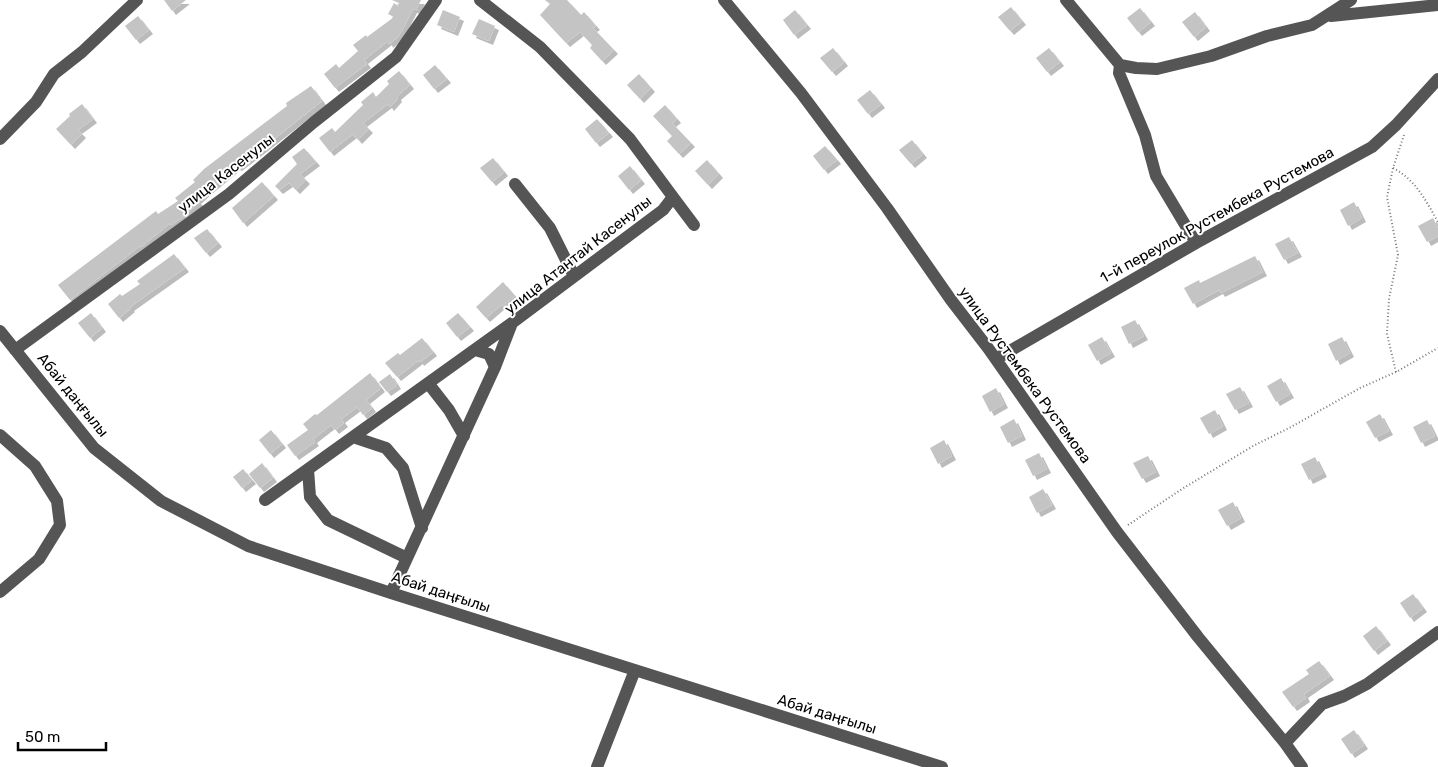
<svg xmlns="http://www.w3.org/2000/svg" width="1438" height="767" viewBox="0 0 1438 767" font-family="Rubik,sans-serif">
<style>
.building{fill:#c4c4c4;filter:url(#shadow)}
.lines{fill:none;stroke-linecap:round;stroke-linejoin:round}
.path{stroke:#777;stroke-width:2;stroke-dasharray:1 2.5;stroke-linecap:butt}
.minor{stroke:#555;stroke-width:12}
.labels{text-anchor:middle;stroke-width:4;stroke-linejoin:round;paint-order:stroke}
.street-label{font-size:15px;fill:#000;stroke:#fff}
</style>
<defs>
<filter id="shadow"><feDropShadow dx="4" dy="4" stdDeviation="0" flood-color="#0004"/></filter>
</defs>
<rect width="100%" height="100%" fill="#fff"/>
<!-- building -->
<path class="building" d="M164 0H186L172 11Z
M392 0H421L416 10 413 9 399 36 389 44 388 41 364 60 367 64 335 88 324 74 336 64 339 68 358 51 353 45 366 35 367 37 394 17 388 14 394 3 398 6 399 3Z
M545 0H567L581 15 584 12 596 26 593 28 614 50 602 61 590 48 592 45 580 32 566 43 540 15 550 4Z
M1011 7 1022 21 1010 31 998 17Z
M1140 8 1151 22 1138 32 1127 18Z
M443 10 460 17 454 32 437 25Z
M795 10 807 25 794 35 783 20Z
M1195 12 1206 27 1194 37 1182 22Z
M138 16 149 30 136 40 125 26Z
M479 19 495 26 489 41 472 34Z
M833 48 844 62 832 72 820 58Z
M1049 48 1060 62 1047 72 1036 58Z
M435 65 447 79 434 89 423 75Z
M399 71 410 85 397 96 398 98 390 107 388 104 363 123 369 129 358 140 353 134 330 152 319 138 332 128 335 132 363 105 361 102 373 92 376 97 389 84 387 81Z
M639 74 651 88 640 99 627 85Z
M311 86 322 101 259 151 238 167 237 166 208 190 197 200 199 202 183 217 171 225 170 223 141 247 140 246 70 300 58 285 156 211 158 214 178 201 175 198 195 182 193 180 204 169 287 106 286 103Z
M870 90 881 104 868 114 857 100Z
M82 104 93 119 78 130 82 134 71 145 56 129 70 116 69 114Z
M665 105 677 119 672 123 691 143 679 154 667 141 672 136 653 116Z
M597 119 609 133 596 143 585 129Z
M912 140 923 154 911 164 899 150Z
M825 146 837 160 824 170 813 156Z
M304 148 316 162 300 174 306 180 296 190 289 183 279 190 275 186 297 164 292 157Z
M493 158 504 172 492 182 480 168Z
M707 160 719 174 708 185 695 171Z
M630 166 641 180 629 190 618 176Z
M262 182 274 196 243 223 232 208Z
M1354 202 1362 218 1348 226 1340 210Z
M1433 218 1438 228V236L1427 242 1418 226Z
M207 229 218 243 206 253 194 238Z
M1289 237 1298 253 1284 260 1275 244Z
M174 254 185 268 130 307 131 308 119 318 108 304 120 294 122 296 140 284 137 281Z
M1255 256 1263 272 1221 293 1219 290 1193 304 1184 288 1199 280 1200 283Z
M503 282 515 296 502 306 501 305 486 318 476 307Z
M91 313 102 328 90 338 78 323Z
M458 313 470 327 457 337 446 323Z
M1135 320 1144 336 1129 344 1121 327Z
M1102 337 1111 353 1097 361 1088 345Z
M1342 337 1350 353 1336 361 1328 344Z
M422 338 433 352 420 362 419 360 397 377 385 363 398 353 400 355Z
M370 373 381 388 366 400 372 408 363 415 357 407 341 419 344 423 335 430 331 425 313 439 315 442 295 456 287 445 308 430 303 424 315 414 317 415Z
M390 374 397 385 387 392 379 382Z
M1281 378 1290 394 1276 402 1267 386Z
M1240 387 1249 403 1235 410 1226 394Z
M996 388 1004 404 990 412 982 396Z
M1215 410 1223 426 1209 434 1200 418Z
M1380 414 1389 431 1375 438 1366 422Z
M1014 419 1022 436 1008 443 1000 427Z
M1427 420 1435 436 1421 443 1413 427Z
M271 430 282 444 270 454 259 440Z
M944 440 952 456 938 464 930 448Z
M1039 453 1047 469 1033 476 1025 460Z
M1148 456 1156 472 1142 479 1133 463Z
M1315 457 1323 473 1309 480 1301 464Z
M262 463 273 478 260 488 249 474Z
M243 469 252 480 242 488 233 477Z
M1043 489 1052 505 1037 513 1029 497Z
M1233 502 1241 518 1227 526 1218 510Z
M1413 594 1423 608 1410 618 1400 603Z
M1376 626 1387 641 1374 651 1363 636Z
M1319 661 1330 676 1304 694 1306 698 1293 707 1282 692 1309 674 1306 670Z
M1354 730 1364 745 1351 754 1341 739Z"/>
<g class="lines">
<!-- path -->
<path class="path" d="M1393 168C1416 180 1426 201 1438 222
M1396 372 1387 334 1389 299 1398 255 1387 197 1393 168 1404 135
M1128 525 1182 489 1253 446 1291 427 1360 388 1396 372 1438 348"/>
<!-- minor -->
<path class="minor" d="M724 0 801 93 887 208 951 300 988 348 1117 532 1198 637 1285 743 1302 767
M1066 0 1120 65
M1331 16 1438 5
M0 139 36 102 54 74 82 52 137 0
M515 184 550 228 574 276
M673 197 694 225
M1196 243 1156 176 1145 135 1119 73 1120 65 1136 68 1157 69 1211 56 1267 36 1312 25 1351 0
M0 331 94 448 161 501 248 546 391 593 942 767
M15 350 229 194 314 122 396 57 436 0
M475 350 489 354 495 367
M996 359 1196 243 1372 147 1396 125 1438 79
M428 383 449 410 464 436
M0 435 35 466 57 501 60 525 39 559 0 592
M353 437 386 448 403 468 422 528
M308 469 310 497 328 520 407 558
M265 500 512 323
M391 593 495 367 512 323 663 210 673 197 630 139 540 47 480 0
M1285 743 1322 704 1344 696 1367 684 1438 632
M597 767 635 670"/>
</g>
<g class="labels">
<!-- street labels -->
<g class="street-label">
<text transform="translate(226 173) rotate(-38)" y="5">улица Касенулы</text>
<text transform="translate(1217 215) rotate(-29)" y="5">1-й переулок Рустембека Рустемова</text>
<text transform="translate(578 255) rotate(-38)" y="5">улица Атантай Касенулы</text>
<text transform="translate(1025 375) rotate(54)" y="5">улица Рустембека Рустемова</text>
<text transform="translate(73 395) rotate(51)" y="5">Абай даңғылы</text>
<text transform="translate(441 592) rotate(18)" y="5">Абай даңғылы</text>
<text transform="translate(827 714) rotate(17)" y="5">Абай даңғылы</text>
</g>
</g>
<!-- scale -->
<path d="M18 742v8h88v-8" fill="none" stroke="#000000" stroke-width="2.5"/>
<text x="25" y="742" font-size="15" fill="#000000" stroke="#ffffff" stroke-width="4" paint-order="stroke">50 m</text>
</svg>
